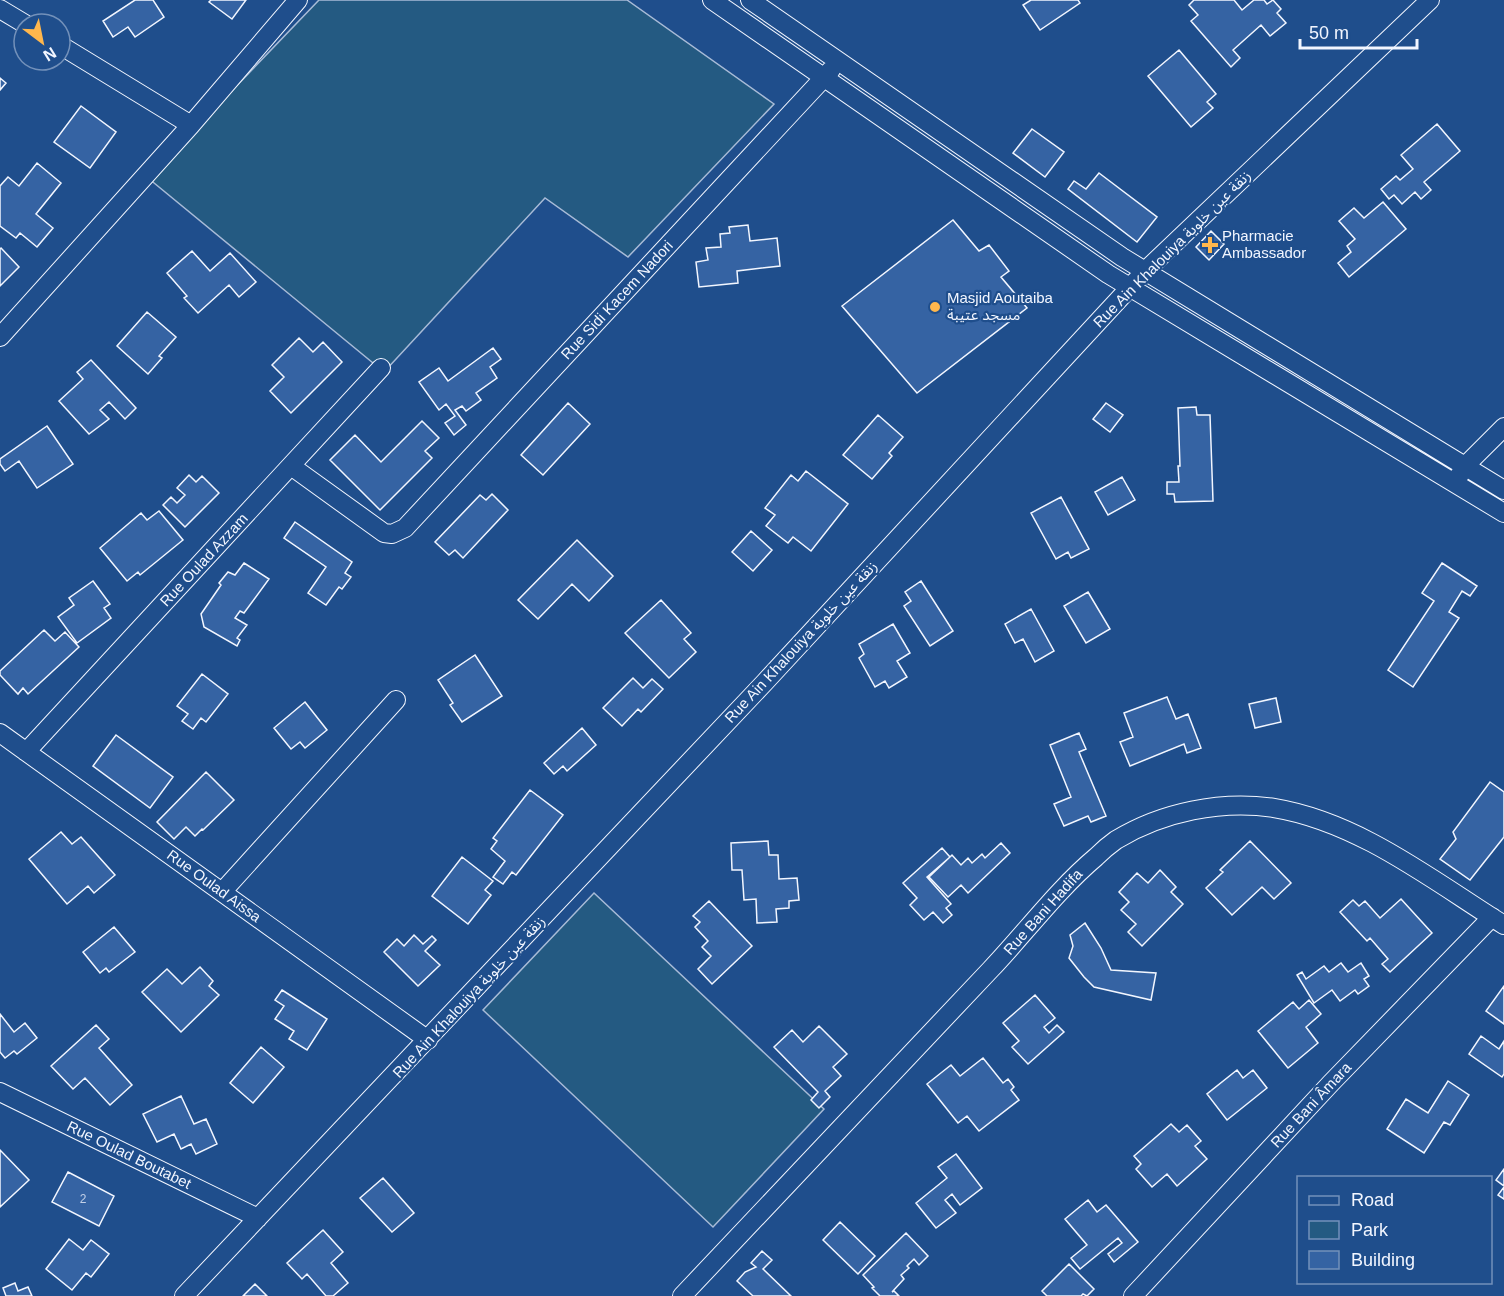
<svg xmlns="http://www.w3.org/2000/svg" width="1504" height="1296" viewBox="0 0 1504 1296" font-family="Arial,'Noto Sans Arabic',sans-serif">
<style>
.green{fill:#245a82;stroke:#a8bbd7;stroke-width:1.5}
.building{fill:#3563a3;stroke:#f2f6ff;stroke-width:1.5}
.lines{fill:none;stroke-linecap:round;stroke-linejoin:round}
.minor-casing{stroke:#f2f6ff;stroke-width:20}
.minor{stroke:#1f4e8c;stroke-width:18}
.poi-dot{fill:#ffb74d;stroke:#1f4e8c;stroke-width:2}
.labels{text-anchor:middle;stroke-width:4.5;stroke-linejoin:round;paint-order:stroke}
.number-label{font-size:12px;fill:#c3d1e8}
.poi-label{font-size:15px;fill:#f2f6ff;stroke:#1f4e8c;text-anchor:start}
.street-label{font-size:15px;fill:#f2f6ff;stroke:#1f4e8c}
</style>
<rect width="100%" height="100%" fill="#1f4e8c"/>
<!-- green -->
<path class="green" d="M319 0H627L774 104 628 257 545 198 384 372 148 178Z
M594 893 824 1109 713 1227 483 1010Z"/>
<!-- building -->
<path class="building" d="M135 0H153L164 17 135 37 128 27 113 37 103 21Z
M211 0H246L232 19 209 2Z
M1031 0H1078L1080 3 1040 30 1023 5Z
M1194 0H1234L1242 10 1254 0H1264L1267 4 1273 0 1281 9 1277 13 1286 23 1270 36 1261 25 1233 50 1240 58 1231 67 1191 21 1198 15 1189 5Z
M1179 50 1216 94 1207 102 1213 108 1191 127 1148 76Z
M0 78 6 83 0 90Z
M81 106 116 132 90 168 54 142Z
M1437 124 1460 151 1424 182 1431 190 1421 199 1415 192 1402 204 1394 195 1389 199 1381 189 1396 176 1400 180 1413 169 1401 155Z
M1032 129 1064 152 1045 177 1013 153Z
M37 163 61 183 36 214 53 228 37 247 20 233 16 238 0 226V186L8 177 19 186Z
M1099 173 1157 217 1137 242 1068 189 1074 181 1086 189Z
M1383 202 1406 229 1349 277 1338 263 1351 252 1347 246 1355 239 1339 221 1354 208 1364 218Z
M953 220 979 251 989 245 1009 271 1001 277 1027 308 917 393 842 306Z
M748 225 750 241 777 238 780 266 737 271 738 283 699 287 696 262 708 260 706 248 721 247 720 234 730 233 729 227Z
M1211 231 1224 244 1209 260 1196 247Z
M1 248 19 267 0 286V249Z
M192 251 210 271 230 253 256 282 239 297 229 285 198 313 184 298 187 296 167 273Z
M147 312 176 337 159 356 162 358 148 374 117 346Z
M299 338 313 352 323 342 342 362 291 413 270 391 284 377 272 365Z
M493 348 501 359 490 367 497 378 476 393 481 400 466 411 462 406 455 410 466 425 454 435 445 423 455 416 446 404 439 410 419 382 439 368 448 381Z
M91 360 136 408 125 419 109 402 100 410 109 419 89 434 59 401 83 379 77 372Z
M568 403 590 424 543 475 521 455Z
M1106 403 1123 415 1110 432 1093 419Z
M1196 407 1197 415H1210L1213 501 1175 502 1174 494H1167V482H1179L1178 466H1180L1178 408Z
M878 415 903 437 889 453 892 456 872 479 843 455Z
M422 421 439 438 425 451 432 458 380 510 330 460 355 435 381 462Z
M47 426 73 464 37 488 19 461 5 471 0 464V459Z
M806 471 848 504 811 551 793 537 788 543 766 526 775 515 765 508 791 475 798 481Z
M189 475 196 482 202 476 219 493 185 527 163 505 171 497 177 503 185 495 177 488Z
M1122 477 1135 500 1108 515 1095 492Z
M492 494 508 510 463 558 455 550 449 555 435 542 480 495 486 500Z
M1061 497 1089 549 1071 558 1068 552 1056 559 1031 513Z
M159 511 183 540 140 575 138 572 127 581 100 548 141 513 147 520Z
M295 522 352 562 345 573 351 577 342 589 339 587 326 605 308 593 326 567 284 538Z
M751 531 772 550 753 571 732 552Z
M577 540 613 576 589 601 572 584 538 619 518 600Z
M244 563 269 579 244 613 240 611 235 618 247 625 237 638 240 640 237 646 204 627 201 614 221 585 219 583 228 572 235 575Z
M1442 563 1477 586 1470 596 1462 591 1449 612 1459 618 1413 687 1388 670 1434 601 1422 593Z
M93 581 110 604 104 608 111 618 77 643 58 617 74 605 69 598Z
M921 581 953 631 930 646 904 606 911 601 905 592Z
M1088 592 1110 629 1086 643 1064 606Z
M661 600 691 633 684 639 696 652 669 678 625 633Z
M1031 609 1054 651 1035 662 1023 639 1015 643 1005 624Z
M893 624 910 653 897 661 907 677 889 688 885 681 875 687 859 658 864 654 859 644Z
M44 630 55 641 65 632 79 647 28 694 23 688 18 694 0 675V671Z
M475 655 502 696 462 722 450 705 453 703 438 680Z
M202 674 228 694 206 722 201 718 193 729 182 721 188 714 177 706Z
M633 678 643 688 652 679 663 689 641 712 638 709 622 726 603 708Z
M1167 697 1176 719 1188 714 1201 748 1187 753 1184 744 1130 766 1120 742 1133 737 1124 713Z
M1276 698 1281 722 1255 728 1249 704Z
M305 702 327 730 305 748 300 742 291 749 274 728Z
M582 728 596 745 567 771 563 766 554 774 544 763Z
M1079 733 1086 749 1079 752 1106 816 1091 822 1088 816 1064 826 1054 804 1071 797 1050 745Z
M116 735 173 777 150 808 93 766Z
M206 772 234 800 203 830 202 829 195 836 186 827 174 839 157 822Z
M1490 782 1504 792V837L1470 880 1440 859 1456 839 1453 832Z
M530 790 563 815 516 875 512 872 503 884 493 877 505 861 491 849 497 841 493 838Z
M61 832 72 844 81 837 115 875 94 893 88 886 67 904 29 859Z
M768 841 769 855H778L779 879 797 878 799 900 789 901V908L776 909 777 922 757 923 756 899 744 900 742 870H732L731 843Z
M1250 841 1291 883 1274 899 1262 887 1232 915 1206 888 1223 872 1220 870Z
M1001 843 1010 853 968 893 961 885 948 897 929 877 952 855 961 865 968 858 972 863 982 854 985 858Z
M942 848 950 857 927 877 951 904 946 908 952 915 943 923 933 912 924 920 910 905 917 898 903 883Z
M462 857 493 881 485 890 491 895 468 924 432 896Z
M1160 870 1176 887 1171 892 1183 904 1142 946 1128 932 1136 924 1121 910 1129 902 1119 892 1137 873 1148 883Z
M1401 899 1432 933 1390 972 1382 964 1388 959 1370 938 1367 941 1340 912 1353 900 1359 906 1365 901 1380 918Z
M709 901 752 946 712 984 698 969 711 956 702 947 708 941 695 927 700 922 693 916Z
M1085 923 1101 948 1111 970 1156 973 1151 1000 1094 987 1084 977 1069 958 1073 946 1070 935Z
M114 927 135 952 109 972 106 968 100 973 83 952Z
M414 935 423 944 432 936 436 940 425 951 440 965 418 986 384 952 397 939 404 946Z
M1341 963 1348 972 1361 963 1369 976 1364 979 1369 986 1358 994 1355 990 1340 1001 1332 990 1314 1003 1297 975 1302 972 1306 979 1324 966 1329 972Z
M200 967 213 981 209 986 219 995 181 1032 142 992 167 969 182 984Z
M1504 986V1024L1486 1011Z
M282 990 327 1019 307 1050 289 1039 294 1031 275 1019 284 1006 275 1000Z
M1035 995 1055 1018 1044 1027 1049 1033 1057 1025 1064 1032 1028 1064 1012 1047 1019 1041 1003 1023Z
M1309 1000 1321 1014 1306 1027 1318 1043 1288 1068 1258 1031 1293 1002 1299 1009Z
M0 1014 14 1032 25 1023 37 1038 17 1054 14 1051 5 1058 0 1052Z
M96 1025 109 1039 99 1048 132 1085 110 1105 85 1078 73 1089 51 1066Z
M819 1026 847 1054 833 1067 841 1076 825 1091 830 1097 819 1108 811 1100 818 1092 774 1047 792 1030 803 1042Z
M1481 1036 1499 1049 1504 1041V1074L1502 1077 1469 1054Z
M261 1047 284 1067 253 1103 230 1083Z
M983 1058 1003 1083 1008 1079 1014 1087 1011 1090 1019 1100 979 1131 967 1116 958 1123 927 1084 951 1065 960 1076Z
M1237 1070 1243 1078 1253 1070 1267 1088 1227 1120 1207 1094Z
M1448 1081 1469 1095 1450 1125 1444 1122 1424 1153 1387 1129 1406 1099 1428 1113Z
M181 1096 194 1124 206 1119 217 1144 196 1154 191 1144 181 1149 174 1134 157 1142 143 1114Z
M1171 1124 1179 1132 1187 1125 1201 1141 1195 1146 1207 1159 1177 1186 1167 1174 1152 1187 1136 1169 1141 1164 1134 1156Z
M0 1150 29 1180 0 1207Z
M956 1154 982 1188 960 1205 952 1194 945 1200 956 1213 936 1228 916 1203 947 1178 938 1167Z
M1504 1169V1186L1496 1180Z
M68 1172 114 1196 99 1226 52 1202Z
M383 1178 414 1213 392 1232 360 1198Z
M1504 1187V1199L1498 1195Z
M1088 1200 1097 1212 1106 1205 1138 1242 1114 1262 1108 1254 1122 1243 1118 1238 1080 1269 1071 1258 1087 1245 1065 1219Z
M840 1222 875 1256 858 1274 823 1240Z
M323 1230 343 1252 331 1263 348 1283 333 1296H326L307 1274 302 1279 287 1263Z
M906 1233 928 1256 919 1265 914 1259 907 1266 909 1268 901 1275 904 1279 892 1292 894 1291 899 1296H880L872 1288 874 1287 863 1275Z
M69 1239 83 1250 91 1240 109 1254 91 1277 86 1273 72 1290 46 1269Z
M762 1251 772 1260 763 1269 791 1296H753L737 1281 745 1272 756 1267 751 1263Z
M1069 1264 1094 1289 1087 1296 1083 1294 1081 1296H1047L1042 1291Z
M15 1283 18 1291 28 1287 32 1296H6L3 1288Z
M255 1284 267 1296H243Z"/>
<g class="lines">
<defs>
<path id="minor" d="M712 0 1108 274 1504 513
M750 0 1122 257 1504 490
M0 9 25 24
M60 45 191 125
M0 337 191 125 298 0
M291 466 384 533 392 534 405 528 831 70
M1459 476 1465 466 1504 427
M0 733 428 1040
M26 752 381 368
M222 892 396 700
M0 1092 258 1218
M184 1296 765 682 1145 271 1430 0
M682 1296C785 1187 888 1078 991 969 1026 932 1057 890 1096 857 1102 851 1109 845 1116 840 1162 812 1221 800 1274 808 1359 822 1432 880 1504 925
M1133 1296 1331 1083 1492 917"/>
</defs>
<!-- minor casing -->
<use href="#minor" class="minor-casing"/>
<!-- minor -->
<use href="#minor" class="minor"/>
</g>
<!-- markers -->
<g class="poi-dot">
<path d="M1207 236h6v6h6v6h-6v6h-6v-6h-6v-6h6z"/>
<circle cx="935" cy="307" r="6"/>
</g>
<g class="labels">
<!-- number labels -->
<g class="number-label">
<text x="83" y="1203">2</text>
</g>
<!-- poi labels -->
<g class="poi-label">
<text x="1222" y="241">Pharmacie<tspan x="1222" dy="17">Ambassador</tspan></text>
<text x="947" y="303">Masjid Aoutaiba<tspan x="947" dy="17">مسجد عتيبة</tspan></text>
</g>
<!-- street labels -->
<g class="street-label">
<text transform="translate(1172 249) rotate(-45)" y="5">Rue Ain Khalouiya زنقة عين خلوية</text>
<text transform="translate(617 300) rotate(-47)" y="5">Rue Sidi Kacem Nadori</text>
<text transform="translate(204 560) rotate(-47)" y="5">Rue Oulad Azzam</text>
<text transform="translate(801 642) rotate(-47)" y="5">Rue Ain Khalouiya زنقة عين خلوية</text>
<text transform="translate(214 886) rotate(36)" y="5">Rue Oulad Aissa</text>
<text transform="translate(1043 912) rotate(-48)" y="5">Rue Bani Hadifa</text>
<text transform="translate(469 997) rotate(-47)" y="5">Rue Ain Khalouiya زنقة عين خلوية</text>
<text transform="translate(1311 1105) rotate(-47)" y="5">Rue Bani Âmara</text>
<text transform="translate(129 1155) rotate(26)" y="5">Rue Oulad Boutabet</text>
</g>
</g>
<!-- legend -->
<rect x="1297" y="1176" width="195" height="108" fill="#1f4e8c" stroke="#7391ba" stroke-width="1.5"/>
<rect x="1309" y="1196" width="30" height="9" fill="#1f4e8c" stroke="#7391ba" stroke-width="1.5"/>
<text x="1351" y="1206" font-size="18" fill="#f2f6ff">Road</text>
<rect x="1309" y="1221" width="30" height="18" fill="#245a82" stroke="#7391ba" stroke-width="1.5"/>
<text x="1351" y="1236" font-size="18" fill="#f2f6ff">Park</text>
<rect x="1309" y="1251" width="30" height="18" fill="#3563a3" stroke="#7391ba" stroke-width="1.5"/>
<text x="1351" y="1266" font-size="18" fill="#f2f6ff">Building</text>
<!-- north arrow -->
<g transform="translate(42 42) rotate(148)"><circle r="28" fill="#1f4e8c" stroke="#7391ba" stroke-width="1.5"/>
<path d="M0-4.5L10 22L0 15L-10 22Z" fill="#ffb74d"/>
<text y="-9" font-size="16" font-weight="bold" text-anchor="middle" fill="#f2f6ff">N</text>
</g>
<!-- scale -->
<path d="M1300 39v9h117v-9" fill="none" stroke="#f2f6ff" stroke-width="3"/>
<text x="1309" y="39" font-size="18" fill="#f2f6ff" stroke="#1f4e8c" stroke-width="4.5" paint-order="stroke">50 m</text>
</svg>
